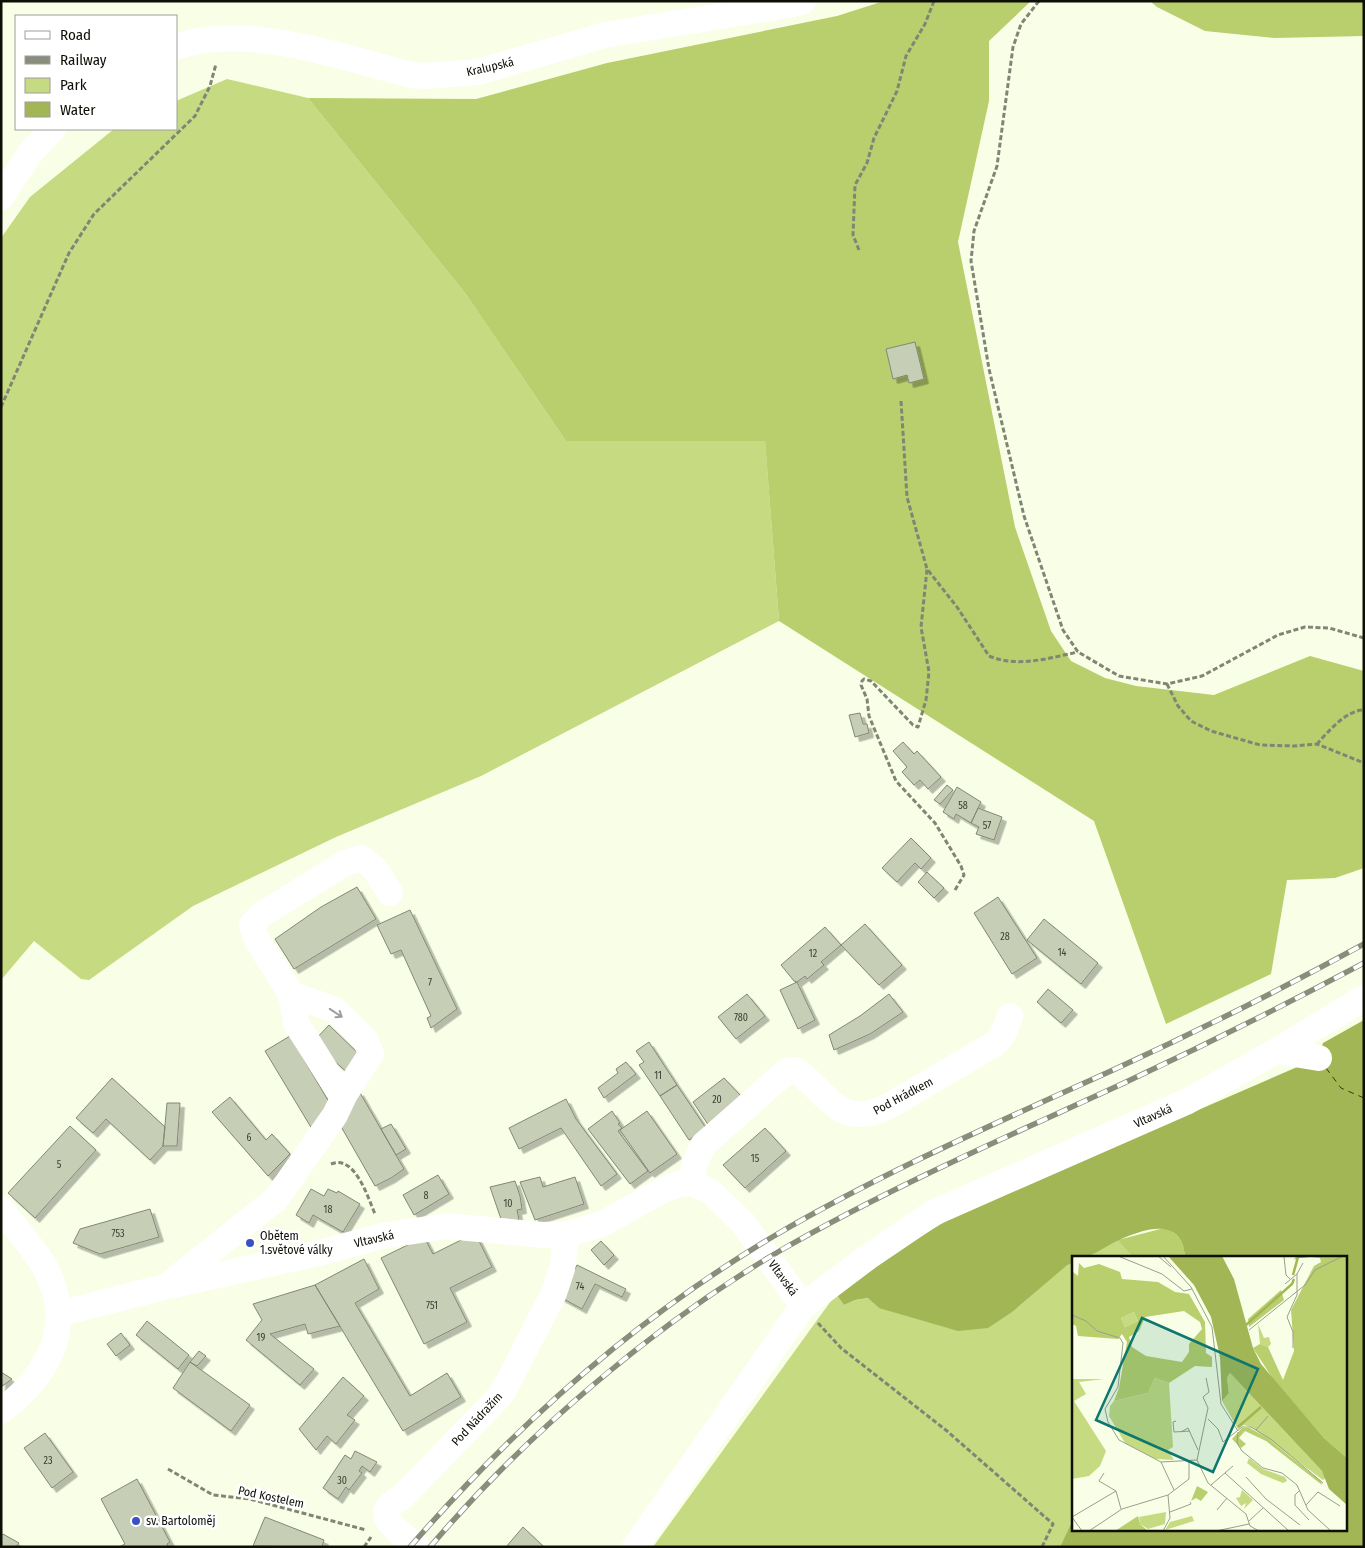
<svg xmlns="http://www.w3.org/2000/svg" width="1365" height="1548" viewBox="0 0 1365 1548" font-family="'Fira Sans Condensed',sans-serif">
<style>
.green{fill:#c5da81}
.forest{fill:#b9ce6d}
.water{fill:#a2b655}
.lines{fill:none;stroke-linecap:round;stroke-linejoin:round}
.ferry{stroke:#323a12;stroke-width:1;stroke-dasharray:6 5;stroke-linecap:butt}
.building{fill:#c7ceb6;stroke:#828872;filter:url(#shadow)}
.path{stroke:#818575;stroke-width:3;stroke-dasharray:5 2.5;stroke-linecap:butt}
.minor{stroke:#fff;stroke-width:26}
.rail-casing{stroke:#888d7c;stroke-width:5.5}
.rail{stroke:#fff;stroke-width:4;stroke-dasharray:11;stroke-linecap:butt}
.oneway{stroke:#9e9f9c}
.poi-dot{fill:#3951c3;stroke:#fff;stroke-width:2}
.labels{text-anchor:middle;stroke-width:5;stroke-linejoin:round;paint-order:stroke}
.number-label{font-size:10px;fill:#3c3f33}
.street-label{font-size:12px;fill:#0d0f07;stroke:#fff}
.poi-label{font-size:12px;fill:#0d0f07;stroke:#fff;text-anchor:start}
.inset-river{fill:none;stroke:#a2b655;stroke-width:2.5}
.inset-road{fill:none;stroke:#9a9f8d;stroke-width:1}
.view{fill:#0f766e;fill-opacity:0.15;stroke:#0f766e;stroke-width:2.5}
.inset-edge{fill:none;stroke:#0d0f07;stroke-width:2.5}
</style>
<defs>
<filter id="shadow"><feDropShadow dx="4.5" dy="4.5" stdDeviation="0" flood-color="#0004"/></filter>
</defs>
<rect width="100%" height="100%" fill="#f8ffe6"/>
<!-- green -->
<path class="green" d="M227 79 308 98 465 293 566 441 765 440 779 621 481 776 336 837 193 906 89 980 81 979 34 941 1 980V238L30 197 114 129H176V101Z
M1118 1240 1185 1257H1085Z
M1074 1262V1517L1060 1547H653L836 1294 844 1305 855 1300 869 1298 879 1308 1066 1266Z"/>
<!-- forest -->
<path class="forest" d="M884 1H1031L989 41V101L958 242 1015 527 1051 631 1071 661 1105 678 1136 686 1214 695 1310 656 1364 671V868L1335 878 1287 880 1271 974 1166 1024 1094 821 779 621 765 441H566L465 293 308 98 476 99 607 63 837 16Z
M1150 1H1364V36L1274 38 1205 31 1157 7Z
M1164 1228C1178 1232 1184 1242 1185 1257H1133L1118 1240Z"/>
<!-- water -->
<path class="water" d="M1364 1020V1547H1060L1074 1517V1529H1346V1257H1185C1182 1215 1143 1229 1117 1241 1106 1246 1096 1254 1085 1257 1082 1257 1077 1257 1074 1257V1262L1066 1266 1012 1312 988 1328 958 1331 879 1308 868 1298 855 1300 844 1305 836 1294 889 1256 954 1216 1318 1058 1323 1043Z"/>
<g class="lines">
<!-- ferry -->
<path class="ferry" d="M1326 1068 1341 1088 1364 1098"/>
</g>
<!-- building -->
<path class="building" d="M915 342 924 379 909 383 907 375 893 379 886 349Z
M860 713 863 724H867L869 733 855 737 849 715Z
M903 742 914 754 917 751 941 777 928 789 920 780 914 785 902 772 907 767 893 751Z
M947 785 953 790 940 804 934 800Z
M957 787 981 802 971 823 956 814 954 819 943 812Z
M978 808 1002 817 994 840 976 834 979 827 971 823Z
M911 838 931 858 921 869 915 863 897 882 882 868Z
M927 872 944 888 934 898 918 882Z
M357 887 376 919 294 969 275 939 321 907Z
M998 897 1037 958 1012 974 974 913Z
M410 910 457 1009 431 1028 427 1018 431 1016 401 950 391 954 377 925Z
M1044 919 1098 963 1081 984 1027 940Z
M865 924 902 965 879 985 841 945Z
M825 927 841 945 821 962 824 965 807 979 805 976 797 982 794 981 781 965Z
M797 982 815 1020 798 1029 780 990Z
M1048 989 1073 1010 1061 1023 1037 1002Z
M747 994 765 1016 736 1039 718 1017Z
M889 994 903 1012 870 1034 834 1050 829 1035 860 1016Z
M329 1025 363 1058 350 1075 313 1042Z
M290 1036 332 1107 312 1129 265 1051Z
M649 1042 677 1085 660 1096 639 1065 644 1062 636 1051Z
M626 1062 636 1074 604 1098 598 1088 618 1073 616 1069Z
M112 1078 165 1127 163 1146 150 1160 106 1119 93 1133 76 1118Z
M724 1078 741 1096 709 1126 693 1102Z
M677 1085 706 1128 689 1140 660 1096Z
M359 1091 404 1169 391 1178 375 1186 339 1123Z
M230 1097 266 1140 272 1134 290 1154 268 1176 212 1112Z
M566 1099 576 1119 617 1174 601 1186 561 1128 519 1149 509 1128Z
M167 1103H180L177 1146H163Z
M612 1111 620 1123 618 1124 622 1128 618 1131 648 1171 630 1184 588 1129Z
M647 1111 677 1154 650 1173 620 1130Z
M391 1124 406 1149 396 1155 381 1129Z
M70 1126 96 1150 35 1218 8 1193Z
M765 1128 786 1151 745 1188 723 1165Z
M438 1175 449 1194 414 1215 403 1195Z
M540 1177 543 1187 575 1177 584 1204 535 1220 520 1182Z
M515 1181 520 1196 522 1209 517 1210 519 1220 502 1222 490 1187Z
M311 1189 324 1196 328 1189 337 1193 338 1191 360 1204 343 1232 313 1215 309 1223 296 1215Z
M150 1209 159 1237 100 1254 73 1243 80 1229Z
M475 1233 492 1267 450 1288 467 1322 424 1344 381 1258 424 1237 433 1254Z
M601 1241 614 1255 604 1265 591 1250Z
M364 1259 379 1289 355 1303 410 1396 447 1373 461 1397 403 1431 315 1285Z
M577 1265 626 1289 622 1297 595 1284 582 1309 560 1297Z
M315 1285 340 1326 308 1334 305 1324 270 1334 314 1369 300 1385 246 1340 262 1320 253 1304Z
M147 1321 189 1355 178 1369 136 1335Z
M121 1333 130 1345 116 1356 107 1344Z
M199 1351 206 1356 197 1366 190 1362Z
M190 1362 250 1405 231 1431 173 1388Z
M1 1372 12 1379 1 1387Z
M343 1377 364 1396 347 1415 355 1420 336 1444 327 1436 316 1450 299 1429Z
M45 1433 73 1472 52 1488 24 1448Z
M355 1451 377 1462 370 1472 362 1466 359 1471 362 1473 349 1490 346 1487 338 1499 323 1488 345 1455 351 1459Z
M137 1479 170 1542 167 1544 168 1547H119L125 1544 101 1499Z
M265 1517 324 1540 322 1547 253 1546Z
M523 1527 543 1546 542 1547H506Z
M3 1534 19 1543 16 1547H1V1536Z"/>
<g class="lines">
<!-- path -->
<path class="path" d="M1039 1 1021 24 1013 47 997 166 974 231 971 261 989 369 1024 516 1063 630 1078 652 1119 676 1167 684 1202 676 1278 635 1305 627 1329 628 1364 638
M859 250 853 235 855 185 867 163 874 138 897 91 906 56 925 24 934 1
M901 401 907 497 927 569
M1 407 69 253 94 214 195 116 210 86 216 64
M1167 684 1178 706 1191 721 1211 731 1260 745 1294 746 1317 744 1364 763
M1317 744C1328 732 1346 710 1364 710
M955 890 964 875 961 866 935 823 896 781 869 716 867 699 861 685 862 681 864 679 871 681 913 725 918 727 926 700 929 672 921 627 927 569 957 607 989 656C1018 668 1049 658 1078 652
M331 1164C355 1154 368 1198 375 1214
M818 1323 841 1348 947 1431 1053 1524 1042 1547
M168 1469 213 1495 250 1499 366 1530
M364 1547 371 1537"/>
<!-- minor -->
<path class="minor" d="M176 47C247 22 341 57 411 75L426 76 478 72 605 35 794 4 803 1
M1 197 31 152 53 129
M1276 1051 1319 1058
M345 1094 338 1090 296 1023 291 994 257 940 252 925 261 915 345 863 361 858 375 869 390 893
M691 1183 695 1163 703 1145 787 1071 796 1070C830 1095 839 1130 889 1106L996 1043 1004 1032 1010 1016
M1 1209C15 1227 31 1245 43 1264 48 1272 51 1281 54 1289 70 1339 40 1382 1 1411
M172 1282 276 1199 335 1115 345 1094 371 1054 365 1039 335 1010 291 994
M58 1314 168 1286 323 1252 382 1236 447 1226 543 1235 567 1234 602 1224 665 1189 679 1184 691 1183 710 1191 743 1223 803 1306
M417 1547C409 1539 380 1521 387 1509 391 1503 398 1500 403 1496L498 1398 505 1388 554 1293 562 1269 567 1234
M635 1547 803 1306 868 1257 933 1213 1188 1101 1276 1051 1364 998"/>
<defs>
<path id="rail" d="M410 1547C515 1426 636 1318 774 1236 883 1172 999 1122 1113 1070 1198 1031 1282 989 1364 944
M430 1547C526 1434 655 1324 783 1249 893 1186 1009 1136 1124 1083 1205 1045 1285 1005 1364 963"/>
</defs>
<!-- rail casing -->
<use href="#rail" class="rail-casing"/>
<!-- rail -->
<use href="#rail" class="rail"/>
</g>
<!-- one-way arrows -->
<defs><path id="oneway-shaft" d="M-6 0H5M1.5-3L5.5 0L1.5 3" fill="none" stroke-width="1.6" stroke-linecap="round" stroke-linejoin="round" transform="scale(1.25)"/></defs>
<use class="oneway" href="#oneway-shaft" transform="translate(336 1013) rotate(34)"/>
<!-- markers -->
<g class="poi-dot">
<circle cx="250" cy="1243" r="5"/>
<circle cx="136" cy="1521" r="5"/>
</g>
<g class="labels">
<!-- number labels -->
<g class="number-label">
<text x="963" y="809">58</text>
<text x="987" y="829">57</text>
<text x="1005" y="940">28</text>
<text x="1062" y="956">14</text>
<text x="813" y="957">12</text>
<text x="430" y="986">7</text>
<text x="741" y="1021">780</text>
<text x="658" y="1079">11</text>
<text x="717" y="1103">20</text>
<text x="249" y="1141">6</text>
<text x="755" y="1162">15</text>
<text x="59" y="1168">5</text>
<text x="426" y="1199">8</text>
<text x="508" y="1207">10</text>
<text x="328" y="1213">18</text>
<text x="118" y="1237">753</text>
<text x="580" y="1290">74</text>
<text x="432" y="1309">751</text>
<text x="261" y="1341">19</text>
<text x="48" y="1464">23</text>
<text x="342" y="1484">30</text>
</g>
<!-- street labels -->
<g class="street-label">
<text transform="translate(490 67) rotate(-13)" y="4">Kralupská</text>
<text transform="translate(903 1096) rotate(-28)" y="4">Pod Hrádkem</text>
<text transform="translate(1153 1116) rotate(-24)" y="4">Vltavská</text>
<text transform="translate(374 1239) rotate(-13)" y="4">Vltavská</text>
<text transform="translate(783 1278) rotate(54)" y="4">Vltavská</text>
<text transform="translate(477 1419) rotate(-47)" y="4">Pod Nádražím</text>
<text transform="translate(271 1497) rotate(12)" y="4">Pod Kostelem</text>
</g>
<!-- poi labels -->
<g class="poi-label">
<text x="260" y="1240">Obětem<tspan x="260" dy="14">1.světové války</tspan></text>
<text x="146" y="1525">sv. Bartoloměj</text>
</g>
</g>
<!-- overview -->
<g transform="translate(1072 1256)">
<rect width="275" height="275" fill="#f8ffe6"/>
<path d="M62 56 66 65 53 71 49 62ZM186 68 192 82 197 81 199 88 196 91 188 88ZM158 117 250 215 254 222 251 224 179 171 172 169 166 173 150 145 157 137 155 122ZM83 122 97 127 101 191 96 194 102 204 84 203 53 187 37 160 38 150 42 145 76 137ZM0 123H32L7 126 14 138 2 145 34 195 28 210 17 220 0 223ZM177 202 191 213 213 221 215 225 211 227 189 218 175 207ZM170 234 181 244 172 253 174 247 169 250 164 242 168 241ZM94 256 93 268 76 273 68 268 67 261ZM120 260 122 265 93 274 98 266Z" fill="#c5da81"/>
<path d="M224 0H275V202L252 182 201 123 181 92 188 88 196 91 211 124 222 95 219 54 242 10 249 6 248 2 233 0 222 4ZM7 7 12 12 27 8 48 16 50 23 86 26 103 36 117 38 133 66 134 97 140 101V111L123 110 97 127 83 122 76 137 42 145 47 132 55 86 50 78 46 83 6 80 4 70 0 68V15L6 20ZM112 55 128 66 130 73 117 88V96L110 106 74 100 60 91 57 81 67 75 73 61ZM62 56 66 65 53 71 49 62ZM209 34 212 44 177 71 176 63ZM170 172H178L195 182 249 225 250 229 194 185 173 175 167 182 174 188 169 192 160 183ZM125 230 136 236 129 245 124 242 119 245ZM66 260 68 268 76 275H43Z" fill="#b9ce6d" fill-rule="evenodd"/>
<path d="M96 0H150L162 23 181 92 189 108 252 182 275 202V249L257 233 250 215 158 117 155 122 157 137 150 145 148 101 139 61 122 29Z" fill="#a2b655"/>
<path class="inset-river" d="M221 19 226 1 236 0M174 69 220 28 222 23M148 101 176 77M166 171 189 151"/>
<path class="inset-road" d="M46 0 90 18 112 35 120 33M86 0 99 11M91 0 119 31 140 71 149 148 166 175M212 1 214 19 218 23M213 28 225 18M0 59 14 65 25 75 48 82 51 87 46 131 33 153 36 166 47 184 89 206 125 204M177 74 233 29 243 14 271 0M221 92V76L215 61 225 39V18L231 7M134 122 137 136 131 141 136 152M136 163 146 173 151 186 170 171H179L200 184 251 227M104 165 101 166 102 176 118 175M184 174 196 160M109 176 116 172 126 194M166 176 165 187 170 195 191 212 210 217 225 229 236 254 259 275M125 204 136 227 174 258 178 270 187 275M125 204 136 152M89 206 102 234M32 217 27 225 44 235 49 253M153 217 217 275M174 221 194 243 228 269M117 223V204M139 229 161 210M228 234 223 239V249L237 264M234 249 246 236 268 250M145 254 155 242M98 256 119 248 118 246M0 261 44 235M0 261 10 275M177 265 191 252M17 275 50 253 96 239 117 223M91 275 98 262 96 239M144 275 177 268"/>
<path class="view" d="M70 62 186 113 141 216 24 164Z"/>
<rect width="275" height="275" class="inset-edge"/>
</g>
<!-- border -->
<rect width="1365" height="1548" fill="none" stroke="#0d0f07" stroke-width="5"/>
<!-- legend -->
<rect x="15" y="15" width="162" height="115" fill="#ffffff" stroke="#9e9f9c"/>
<rect x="25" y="31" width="25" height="8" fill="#ffffff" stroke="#9e9f9c"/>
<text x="60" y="40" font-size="15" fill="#0d0f07">Road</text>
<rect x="25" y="56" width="25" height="8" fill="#888d7c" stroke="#9e9f9c"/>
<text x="60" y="65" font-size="15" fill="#0d0f07">Railway</text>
<rect x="25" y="78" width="25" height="15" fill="#c5da81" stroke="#9e9f9c"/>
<text x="60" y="90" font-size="15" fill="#0d0f07">Park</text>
<rect x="25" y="102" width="25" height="15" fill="#a2b655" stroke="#9e9f9c"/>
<text x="60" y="115" font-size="15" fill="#0d0f07">Water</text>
</svg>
